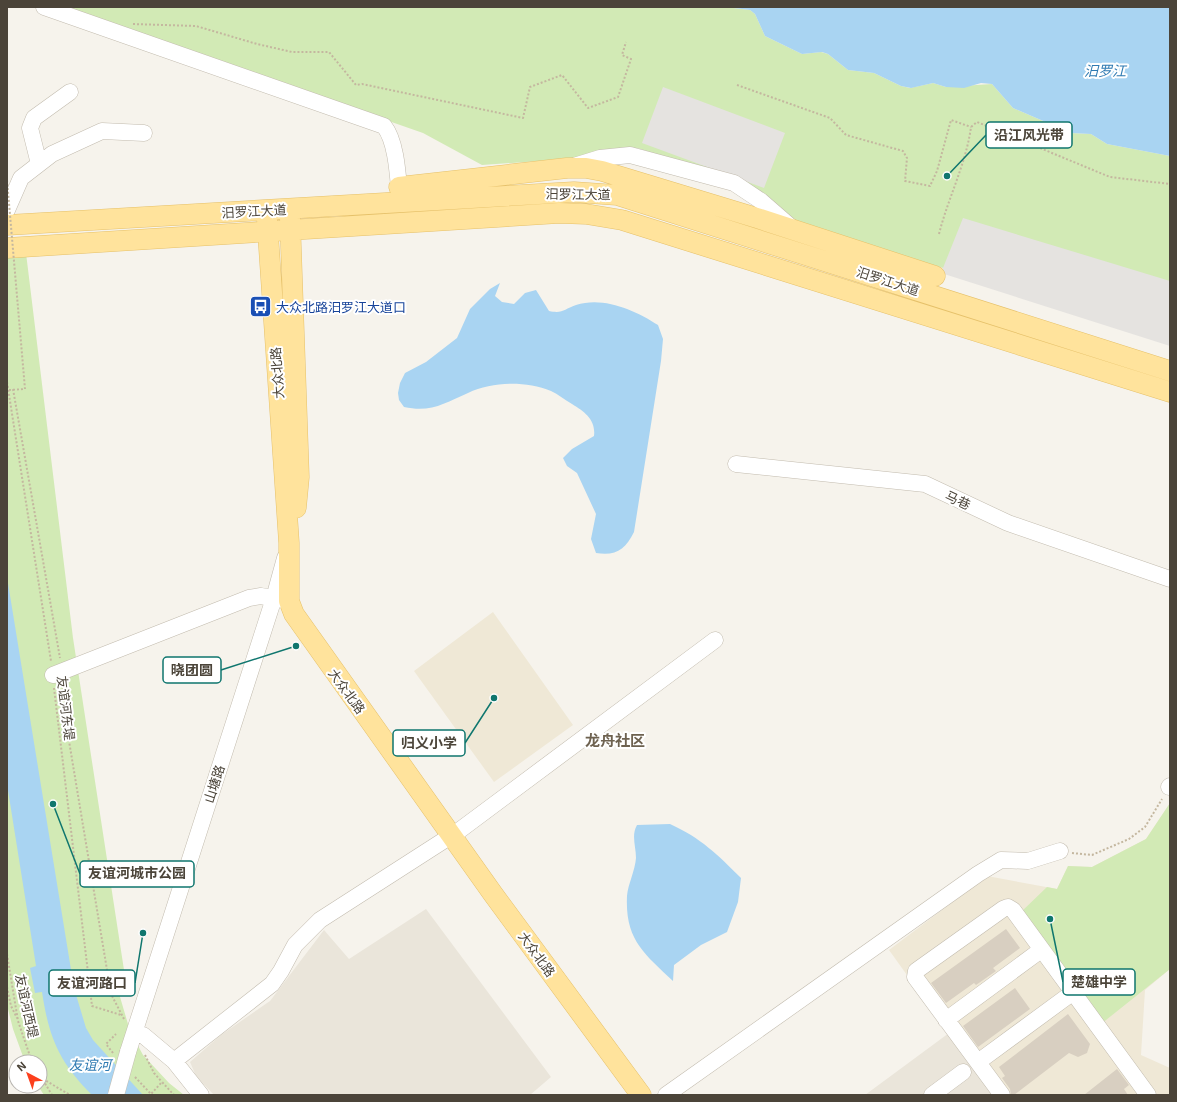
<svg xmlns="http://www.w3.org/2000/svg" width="1177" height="1102" viewBox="0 0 1177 1102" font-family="'Exo 2','Noto Sans SC',sans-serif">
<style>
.residential{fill:#eae5da}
.education{fill:#efe8d6}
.green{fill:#d2eab5}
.parking{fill:#e5e3e0}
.water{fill:#a9d4f2}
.building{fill:#d8cfc1}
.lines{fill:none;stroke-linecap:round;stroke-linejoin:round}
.minor-casing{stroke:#c2bbae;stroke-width:17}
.major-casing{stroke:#e6c16a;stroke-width:21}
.path{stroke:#c4b79f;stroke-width:2;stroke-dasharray:2 2;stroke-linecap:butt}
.minor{stroke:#fff;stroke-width:16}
.major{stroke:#ffe39c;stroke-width:20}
.minor-bridge-casing{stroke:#c2bbae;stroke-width:17;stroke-linecap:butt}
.path-bridge{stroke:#c4b79f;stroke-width:2;stroke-dasharray:2 2;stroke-linecap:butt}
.minor-bridge{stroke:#fff;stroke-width:16}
.labels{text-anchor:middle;stroke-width:4;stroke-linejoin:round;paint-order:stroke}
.street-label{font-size:13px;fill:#4b4439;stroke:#fff}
.transit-label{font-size:13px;fill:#164399;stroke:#fff;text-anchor:start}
.water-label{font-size:14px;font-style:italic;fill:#2e7ab2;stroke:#fff}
.quarter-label{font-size:15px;font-weight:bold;fill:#6e6250;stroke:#fff}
.leader{fill:none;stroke:#0f766e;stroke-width:1.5}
.callout-dot{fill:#0f766e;stroke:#fff;stroke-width:1.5}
.callout{fill:#fff;stroke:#0f766e;stroke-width:1.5}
.callout-label{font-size:14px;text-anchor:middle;font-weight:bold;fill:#4b4439}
</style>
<rect width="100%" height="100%" fill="#f6f3ec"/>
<!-- residential -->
<path class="residential" d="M426 909 551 1077 530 1095H214L196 1076 190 1062 221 1035 270 1001 324 930 349 959Z
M949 1033 993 1095H865Z"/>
<!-- education -->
<path class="education" d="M493 612 573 725 494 782 414 671Z
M1170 803V969L1145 990 1141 1055 1170 1068V1095H993L889 950 987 876 1057 889 1068 866 1092 867 1146 839Z"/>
<!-- green -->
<path class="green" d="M62 7H726L750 10 755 14 765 36 802 54 821 52 828 54 848 70 874 73 901 86 910 88 933 83 946 87 992 84 1013 108 1071 133 1091 134 1107 144 1170 156V336L800 225 749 184 637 148 566 159 482 165 423 133Z
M26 253 73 638 124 970 118 990 130 1031 143 1055 169 1083 184 1095H44L38 1086H40V1062H25L13 1029 7 1005V255Z
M1170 803V969L1101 1024 1020 913 1047 887 1057 889 1068 866 1092 867 1146 839Z"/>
<!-- parking -->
<path class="parking" d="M663 87 785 133 764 188 642 143Z
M963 218 1170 281V346L941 273Z"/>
<!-- water -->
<path class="water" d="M726 7H1170V156L1107 144 1091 134 1071 133 1013 108 992 84 981 83 964 88 946 87 933 83 911 88 901 86 874 73 848 70 828 54 822 52 802 54 765 36 755 14 750 10Z
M500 283 495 296 502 302 514 304 525 293 536 290 549 311C563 314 564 309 576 305 603 296 635 310 658 325L663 339 661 361 634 532C625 550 616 556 596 553L591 539 596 514 577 473 567 466 563 458 572 449 594 436C596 420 585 412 572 404 565 400 558 394 551 391 526 381 493 381 468 393 445 403 431 413 404 407L399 400 398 393 400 383 405 373 426 362 457 338 470 309 490 289Z
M7 577 74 988 86 1028 93 1040 143 1095H92C59 1062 49 1038 42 992L35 993 30 968 36 966 7 784Z
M670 824C701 838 718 855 741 878L738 902 727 932 701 945 674 965 673 981C644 953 625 940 627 896 628 884 635 871 636 858 636 846 631 836 637 825Z"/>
<!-- building -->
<path class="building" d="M1006 929 1020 948 993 968 996 971 976 985 974 983 946 1003 931 983Z
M1015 988 1030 1009 978 1047 963 1026Z
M1068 1014 1090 1044 1087 1053 1078 1057 1069 1053 1014 1095H1011L1010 1089 1002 1078 1005 1076 999 1067Z
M1117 1069 1129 1085 1124 1089 1128 1095H1084Z"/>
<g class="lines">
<defs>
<path id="minor" d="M44 7 384 126C397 142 398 179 400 199
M39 164 30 128 34 118 70 92
M574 166 600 158 630 155 734 183 761 201 792 228
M7 210 21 178 52 154 102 131 144 133
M736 464 925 484 1008 523 1170 579
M53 675 249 598 261 596 284 600
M1169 787 1170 786
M946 1020 1041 950
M143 1035 174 1061 201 1095
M128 1052 274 598 285 558
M174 1061 272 984 281 971 295 945 320 920 460 830 715 640
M978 1062 1072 993
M666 1095 978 874 1001 860 1028 861 1060 851
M932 1095 963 1072
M1002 1095 915 977 916 971 1003 909 1008 907 1013 910 1148 1095"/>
<path id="major" d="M399 187 567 168H586L602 171 757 218 935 276
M290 218 299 477 296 508
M267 219 289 543V601L294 614 493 894 641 1095
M7 225 574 192 617 195 1170 371
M7 248 559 213 586 214 622 220 1170 392"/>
</defs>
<!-- minor casing -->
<use href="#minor" class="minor-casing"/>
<!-- major casing -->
<use href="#major" class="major-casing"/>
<!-- path -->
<path class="path" d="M133 24 196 26 257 44 292 52H329L356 85 362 84 523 118 530 87 562 75 588 108 618 97 631 59 622 55 626 42
M737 85 830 118 846 135 903 151 907 158 905 181 930 186 937 171 951 120 971 127
M939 234C948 198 966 164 971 127L977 122 1110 177 1170 184
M7 382 51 661
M13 389 60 658
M9 390 25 389
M63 684 68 735 111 994 124 1019
M54 688 92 1006 121 1015
M1072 853 1092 855 1129 839 1145 827 1162 799
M7 954 18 1021 32 1062
M7 987 11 1006 17 1018
M113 1053 106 1044 116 1034
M145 1055 154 1073 162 1082
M40 1076 43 1079 70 1095
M135 1077 151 1094 162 1082 174 1095
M43 1080 52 1095"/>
<!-- minor -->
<use href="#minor" class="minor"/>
<!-- major -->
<use href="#major" class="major"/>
<defs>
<path id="minor-bridge" d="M116 1095 128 1052"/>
</defs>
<!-- minor-bridge casing -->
<use href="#minor-bridge" class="minor-bridge-casing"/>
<!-- path-bridge -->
<path class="path-bridge" d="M7 180 25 389"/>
<!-- minor-bridge -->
<use href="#minor-bridge" class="minor-bridge"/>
</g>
<!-- icons -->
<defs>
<symbol id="bus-square" viewBox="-11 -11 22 22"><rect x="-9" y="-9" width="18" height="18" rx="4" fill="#1a4fb4" stroke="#fff"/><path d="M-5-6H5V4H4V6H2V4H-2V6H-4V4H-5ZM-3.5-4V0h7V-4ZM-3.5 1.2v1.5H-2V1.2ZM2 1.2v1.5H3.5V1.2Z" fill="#fff"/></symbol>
</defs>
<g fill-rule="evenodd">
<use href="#bus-square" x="248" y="294" width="25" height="25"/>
</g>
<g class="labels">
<!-- street labels -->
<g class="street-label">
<text transform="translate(578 194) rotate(1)" y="5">汨罗江大道</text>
<text transform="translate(254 211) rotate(-3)" y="5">汨罗江大道</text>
<text transform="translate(888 281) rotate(18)" y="5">汨罗江大道</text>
<text transform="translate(277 373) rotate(-94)" y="5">大众北路</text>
<text transform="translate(958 500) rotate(25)" y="5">马巷</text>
<text transform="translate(347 691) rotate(54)" y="5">大众北路</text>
<text transform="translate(66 708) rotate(83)" y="5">友谊河东堤</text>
<text transform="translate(214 784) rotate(-72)" y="5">山塘路</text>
<text transform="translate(537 954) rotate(54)" y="5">大众北路</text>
<text transform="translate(27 1006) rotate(78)" y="5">友谊河西堤</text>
</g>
<!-- transit labels -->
<g class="transit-label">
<text x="276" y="312">大众北路汨罗江大道口</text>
</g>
<!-- water labels -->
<g class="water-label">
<text x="1105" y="76">汨罗江</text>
<text x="90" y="1070">友谊河</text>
</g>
<!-- quarter labels -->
<g class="quarter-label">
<text x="615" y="746">龙舟社区</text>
</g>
</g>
<!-- callouts -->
<path class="leader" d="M947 176L986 135M296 646L221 670M494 698L465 743M53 804L80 874M1050 919L1063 982M143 933L135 983"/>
<g class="callout-dot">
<circle cx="947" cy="176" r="4"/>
<circle cx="296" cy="646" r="4"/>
<circle cx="494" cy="698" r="4"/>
<circle cx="53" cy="804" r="4"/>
<circle cx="1050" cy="919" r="4"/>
<circle cx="143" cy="933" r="4"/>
</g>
<g class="callout">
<rect x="986" y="122" width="86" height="26" rx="4"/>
<rect x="163" y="657" width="58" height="26" rx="4"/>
<rect x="393" y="730" width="72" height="26" rx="4"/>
<rect x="80" y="861" width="114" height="26" rx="4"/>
<rect x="1063" y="969" width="72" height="26" rx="4"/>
<rect x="49" y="970" width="86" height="26" rx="4"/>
</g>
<g class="callout-label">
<text x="1029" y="140">沿江风光带</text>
<text x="192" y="675">晓团圆</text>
<text x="429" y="748">归义小学</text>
<text x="137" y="878">友谊河城市公园</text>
<text x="1099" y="987">楚雄中学</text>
<text x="92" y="988">友谊河路口</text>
</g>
<!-- border -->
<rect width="1177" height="1102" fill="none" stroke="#4b4439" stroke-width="16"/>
<!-- north arrow -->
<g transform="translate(28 1074) rotate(319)"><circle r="19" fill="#ffffff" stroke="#b7b4b0"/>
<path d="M0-3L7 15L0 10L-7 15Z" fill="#fc3f1d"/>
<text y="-6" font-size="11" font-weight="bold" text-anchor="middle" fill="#4b4439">N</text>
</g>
</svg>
